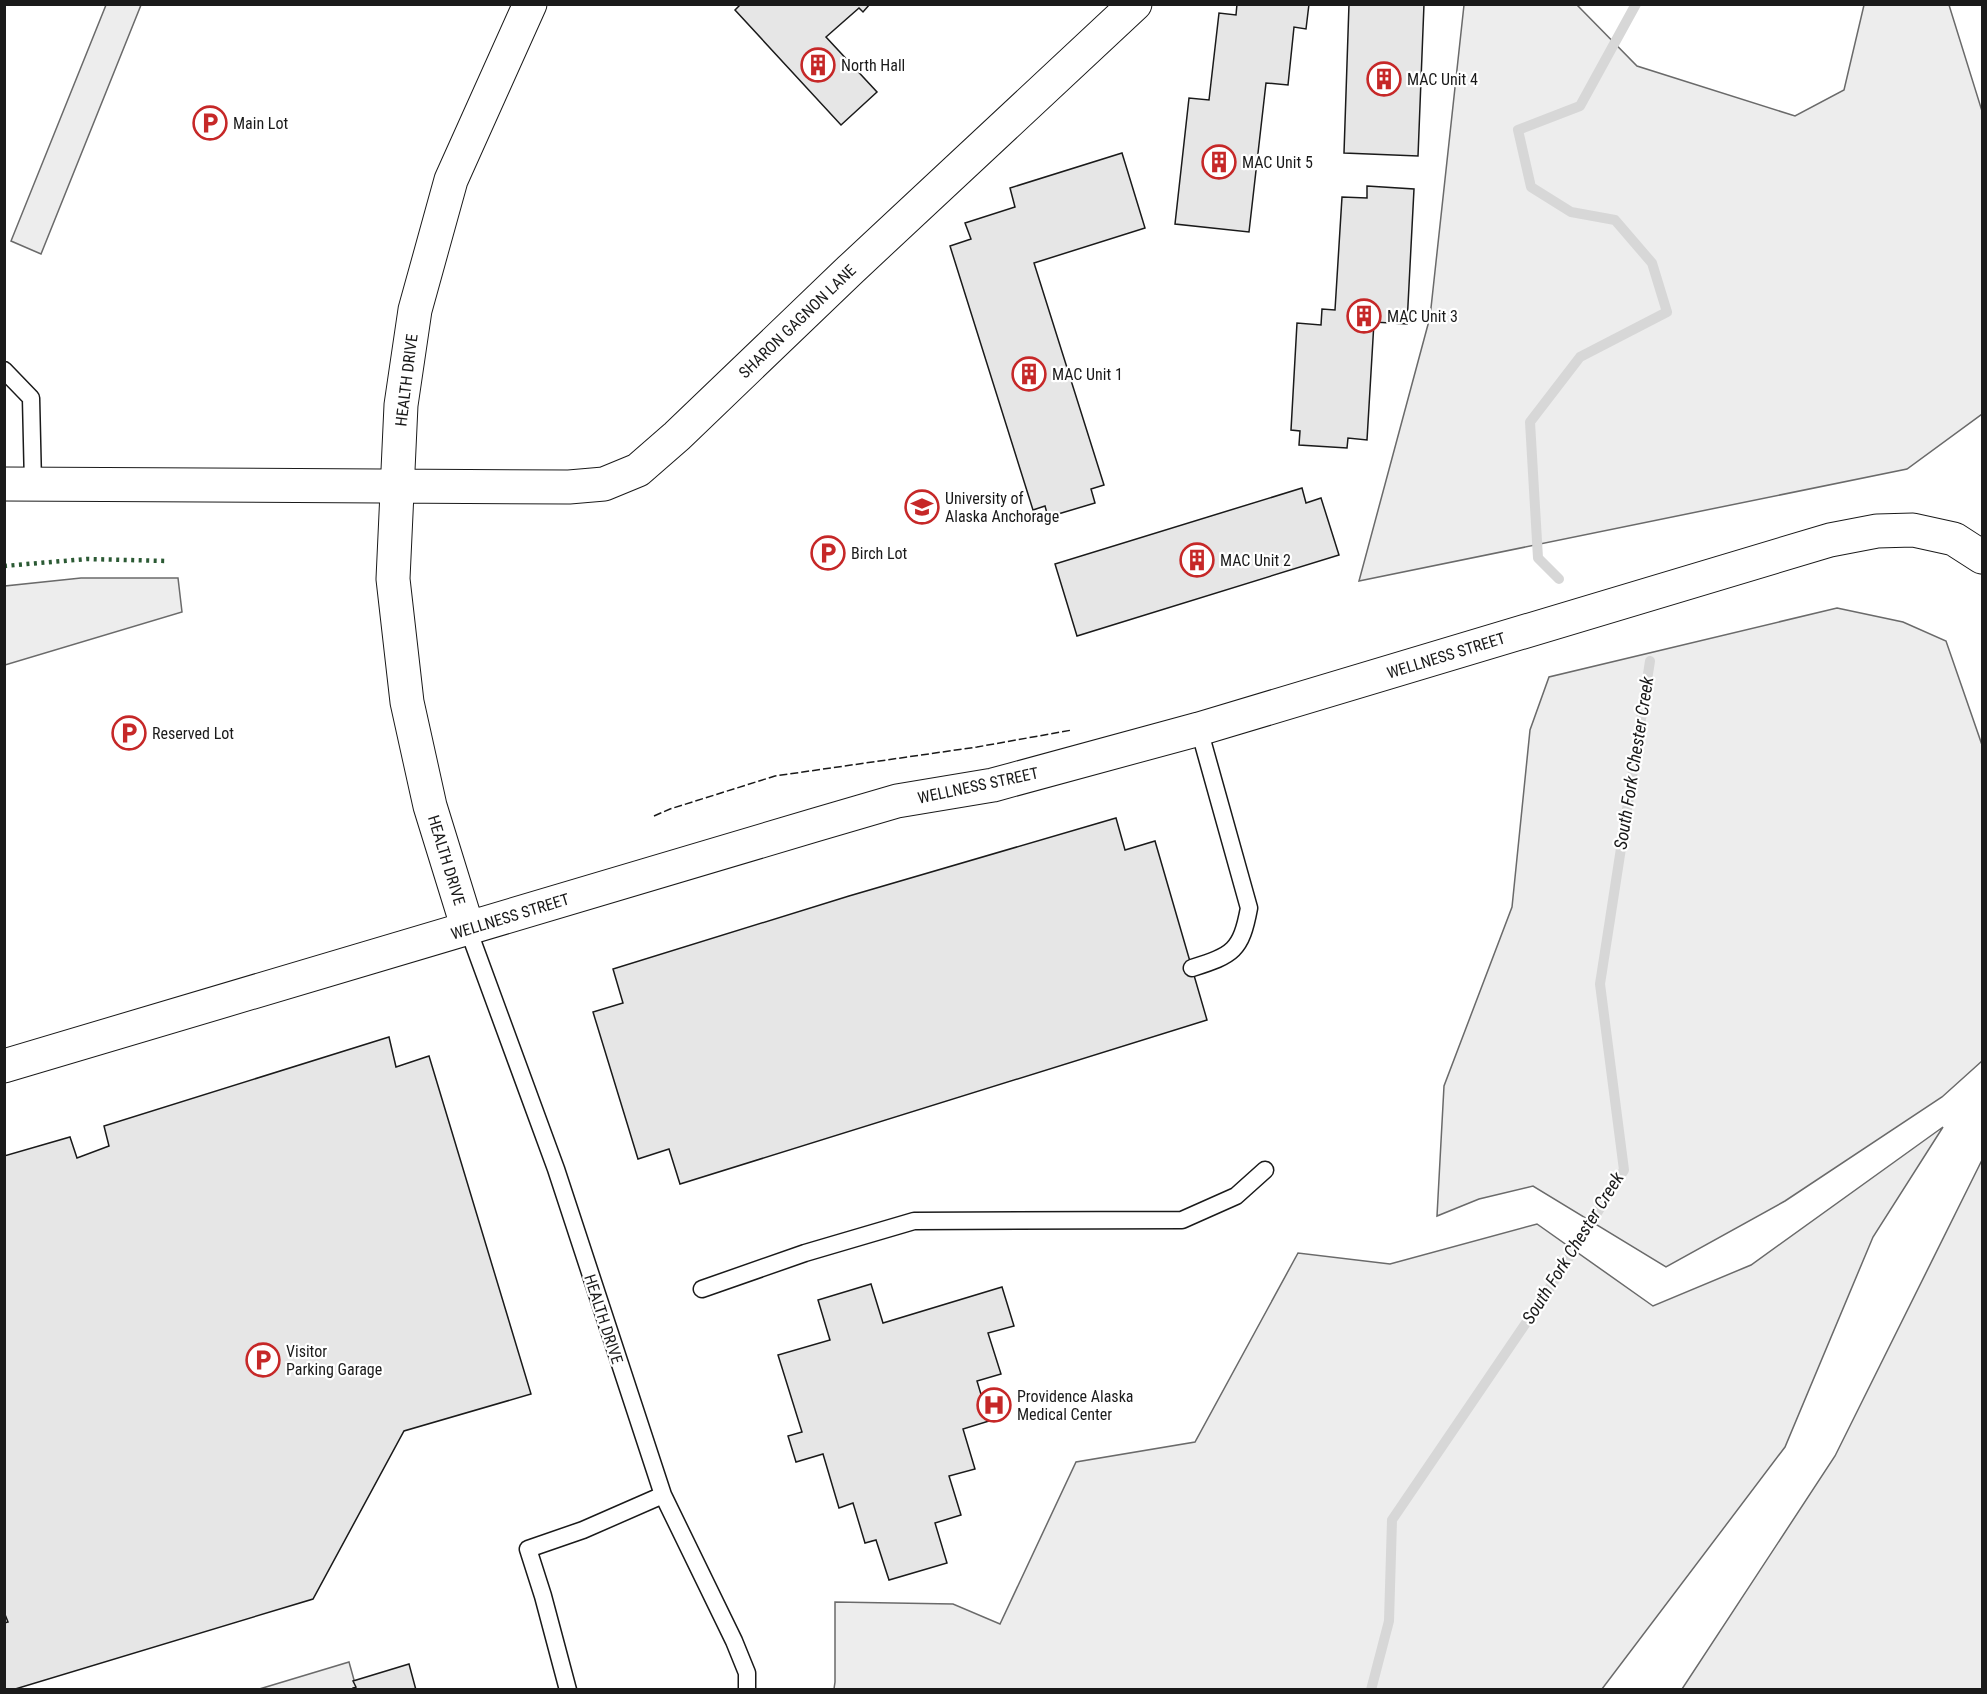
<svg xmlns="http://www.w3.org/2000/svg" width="1987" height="1694" viewBox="0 0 1987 1694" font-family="'Roboto Condensed',sans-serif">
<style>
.green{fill:#ededed;stroke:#6a6a6a;stroke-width:1.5}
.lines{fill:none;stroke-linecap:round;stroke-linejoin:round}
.stream{stroke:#d7d7d7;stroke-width:10}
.building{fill:#e6e6e6;stroke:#1a1a1a;stroke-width:1.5}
.lane-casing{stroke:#1a1a1a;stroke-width:19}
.street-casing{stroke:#1a1a1a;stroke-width:35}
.lane{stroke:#fff;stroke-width:16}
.street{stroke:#fff;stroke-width:33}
.hedge{stroke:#2b5a34;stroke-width:4.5;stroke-dasharray:3 4.5;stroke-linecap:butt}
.fence{stroke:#1a1a1a;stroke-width:1.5;stroke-dasharray:8 3;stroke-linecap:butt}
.labels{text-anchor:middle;stroke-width:4.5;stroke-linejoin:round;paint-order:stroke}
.poi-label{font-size:16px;fill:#1a1a1a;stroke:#fff;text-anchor:start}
.street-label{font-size:16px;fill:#1a1a1a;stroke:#fff}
.water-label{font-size:18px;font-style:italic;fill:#1a1a1a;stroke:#fff}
</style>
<rect width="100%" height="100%" fill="#fff"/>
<!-- green -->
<path class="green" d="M106 5H141L41 254 11 241Z
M1464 5H1577L1637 66 1795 116 1844 90 1864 5H1949L1982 111V414L1907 469 1359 581 1430 317Z
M81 578H178L182 612 5 665V586Z
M1837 608 1903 622 1946 641 1982 745V1061L1942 1097 1785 1201 1666 1267 1533 1186 1479 1199 1437 1216 1444 1086 1512 907 1530 730 1549 677Z
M1943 1127 1873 1237 1785 1447 1602 1689H834L835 1682V1602L953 1604 1000 1624 1076 1462 1195 1442 1298 1253 1390 1264 1537 1224 1653 1306 1751 1265Z
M1982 1160V1689H1682L1835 1456Z
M349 1662 356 1687 349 1690H256Z"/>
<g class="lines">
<!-- stream -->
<path class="stream" d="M1559 579 1538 558 1530 422 1580 357 1667 312 1652 263 1615 220 1571 212 1531 187 1518 130 1580 106 1636 4
M1371 1690 1389 1621 1392 1520 1549 1289 1624 1170 1600 984 1650 661"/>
</g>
<!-- building -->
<path class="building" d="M741 4H870L863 12 859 8 826 37 877 92 841 125 735 10Z
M1237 4H1309L1306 29 1294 27 1288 85 1266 83 1249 232 1175 224 1189 98 1209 100 1219 13 1236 15Z
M1349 4H1424L1418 156 1344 153Z
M1122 153 1145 228 1034 263 1104 485 1091 489 1095 503 1048 517 1045 506 1033 510 950 246 971 239 965 223 1015 207 1010 188Z
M1367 186 1414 189 1407 324 1374 322 1367 440 1348 438 1347 448 1299 445 1300 431 1291 430 1297 323 1321 325 1322 309 1335 310 1342 197 1367 198Z
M1302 488 1306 503 1321 498 1339 555 1077 636 1055 564Z
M1116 818 1125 850 1155 841 1207 1020 680 1184 669 1149 638 1159 593 1012 623 1003 613 969 849 896Z
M389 1037 396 1067 429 1056 531 1394 404 1431 313 1599 12 1690H4V1623L8 1622 4 1612V1156L70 1137 77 1158 109 1146 104 1126Z
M871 1284 883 1323 1002 1287 1014 1326 988 1333 1001 1374 977 1381 989 1421 963 1429 975 1469 949 1476 961 1515 935 1523 947 1563 889 1580 876 1540 865 1543 853 1503 839 1508 823 1454 796 1462 788 1436 802 1432 778 1355 830 1340 818 1300Z
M409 1664 416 1690H349L356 1687 353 1681Z"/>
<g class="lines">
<defs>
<path id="lane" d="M4 370 31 398 33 484
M468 929 556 1169 663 1495 734 1641 747 1673V1690
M1192 968C1233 955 1241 951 1249 908L1199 729
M702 1289 805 1253 914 1221 1182 1220 1236 1196 1265 1170
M568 1690 543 1596 528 1549 583 1530 663 1495"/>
<path id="street" d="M4 484 569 487 604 484 638 470 677 436 850 270 1135 4
M468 929 430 806 407 702 393 579 401 405 415 310 451 180 530 4
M4 1066 815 825 897 801 993 785 1199 729 1830 540 1877 531 1913 530 1954 539 1982 557"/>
</defs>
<!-- lane casing -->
<use href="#lane" class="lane-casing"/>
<!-- street casing -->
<use href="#street" class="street-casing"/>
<!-- lane -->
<use href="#lane" class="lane"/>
<!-- street -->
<use href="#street" class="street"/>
<!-- hedge -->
<path class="hedge" d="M4 566 87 559 167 561"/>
<!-- fence -->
<path class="fence" d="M654 816 670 809 775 776 977 747 1072 730"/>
</g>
<!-- icons -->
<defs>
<symbol id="building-ring" viewBox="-11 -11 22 22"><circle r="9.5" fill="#fff" stroke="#c62828" stroke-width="1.5"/><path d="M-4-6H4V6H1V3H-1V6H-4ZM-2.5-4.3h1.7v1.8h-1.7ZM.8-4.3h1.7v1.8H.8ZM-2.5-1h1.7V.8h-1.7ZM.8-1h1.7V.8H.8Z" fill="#c62828"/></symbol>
<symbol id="parking-ring" viewBox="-11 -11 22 22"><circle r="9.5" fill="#fff" stroke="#c62828" stroke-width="1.5"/><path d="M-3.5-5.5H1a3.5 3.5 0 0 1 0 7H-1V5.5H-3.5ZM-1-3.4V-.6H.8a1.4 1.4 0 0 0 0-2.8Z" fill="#c62828"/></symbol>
<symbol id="university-ring" viewBox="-11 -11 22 22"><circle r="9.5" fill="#fff" stroke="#c62828" stroke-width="1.5"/><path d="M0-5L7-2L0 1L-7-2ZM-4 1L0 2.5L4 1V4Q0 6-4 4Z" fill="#c62828"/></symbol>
<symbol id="hospital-ring" viewBox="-11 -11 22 22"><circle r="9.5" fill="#fff" stroke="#c62828" stroke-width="1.5"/><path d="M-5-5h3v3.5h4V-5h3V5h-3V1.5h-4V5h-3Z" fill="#c62828"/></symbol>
</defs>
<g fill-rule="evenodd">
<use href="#building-ring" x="799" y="46" width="38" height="38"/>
<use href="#building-ring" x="1365" y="60" width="38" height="38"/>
<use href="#parking-ring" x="191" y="104" width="38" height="38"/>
<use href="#building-ring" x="1200" y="143" width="38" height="38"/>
<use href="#building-ring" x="1345" y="297" width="38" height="38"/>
<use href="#building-ring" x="1010" y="355" width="38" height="38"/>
<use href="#university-ring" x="903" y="488" width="38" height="38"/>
<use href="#parking-ring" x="809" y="534" width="38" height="38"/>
<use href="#building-ring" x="1178" y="541" width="38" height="38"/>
<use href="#parking-ring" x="110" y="714" width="38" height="38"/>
<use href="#parking-ring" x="244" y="1341" width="38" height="38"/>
<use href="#hospital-ring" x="975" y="1386" width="38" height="38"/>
</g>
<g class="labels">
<!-- poi labels -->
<g class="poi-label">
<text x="841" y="71">North Hall</text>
<text x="1407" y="85">MAC Unit 4</text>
<text x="233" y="129">Main Lot</text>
<text x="1242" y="168">MAC Unit 5</text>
<text x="1387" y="322">MAC Unit 3</text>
<text x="1052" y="380">MAC Unit 1</text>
<text x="945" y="504">University of<tspan x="945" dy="18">Alaska Anchorage</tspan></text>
<text x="851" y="559">Birch Lot</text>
<text x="1220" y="566">MAC Unit 2</text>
<text x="152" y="739">Reserved Lot</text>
<text x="286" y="1357">Visitor<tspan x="286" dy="18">Parking Garage</tspan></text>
<text x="1017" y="1402">Providence Alaska<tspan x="1017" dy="18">Medical Center</tspan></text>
</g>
<!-- street labels -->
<g class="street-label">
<text transform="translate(797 321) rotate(-44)" y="6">SHARON GAGNON LANE</text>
<text transform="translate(406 380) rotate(-83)" y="6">HEALTH DRIVE</text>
<text transform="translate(1446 655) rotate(-17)" y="6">WELLNESS STREET</text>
<text transform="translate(978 785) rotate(-12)" y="6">WELLNESS STREET</text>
<text transform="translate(447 860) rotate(73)" y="6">HEALTH DRIVE</text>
<text transform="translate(510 916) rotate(-17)" y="6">WELLNESS STREET</text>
<text transform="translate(604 1319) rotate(72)" y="6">HEALTH DRIVE</text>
</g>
<!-- water labels -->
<g class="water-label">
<text transform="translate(1634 763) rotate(-81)" y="6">South Fork Chester Creek</text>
<text transform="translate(1573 1248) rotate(-58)" y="6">South Fork Chester Creek</text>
</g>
</g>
<!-- border -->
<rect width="1987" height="1694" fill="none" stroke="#1a1a1a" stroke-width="12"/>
</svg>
